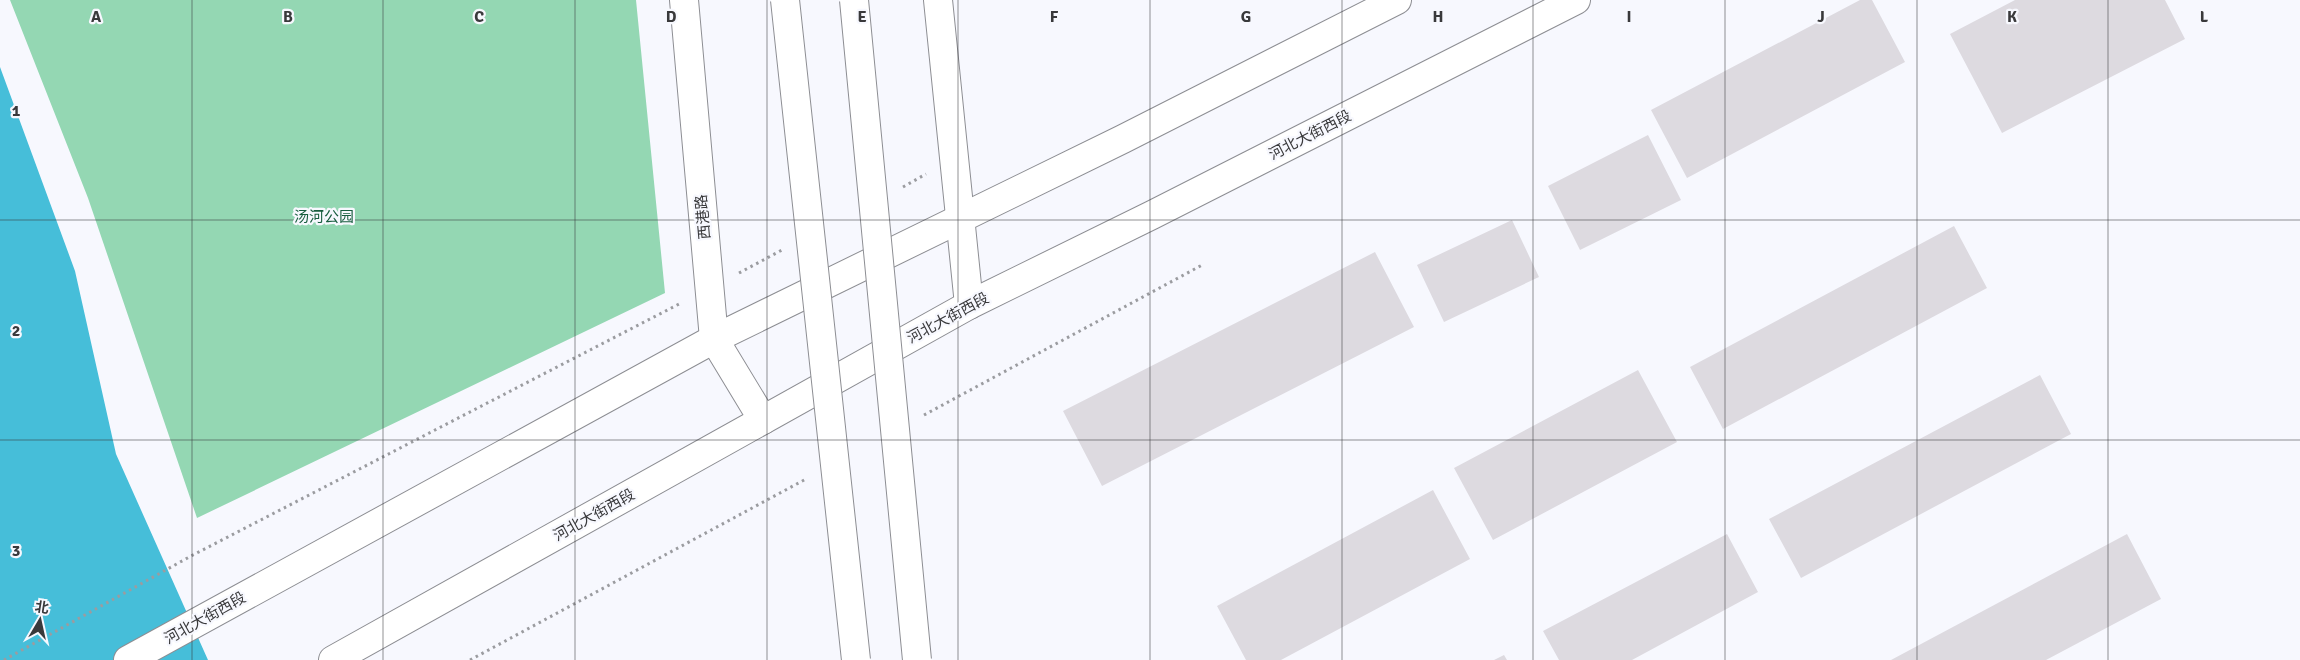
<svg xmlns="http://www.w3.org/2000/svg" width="2300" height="660" viewBox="0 0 2300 660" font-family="Signika,'Noto Sans SC',sans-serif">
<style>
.green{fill:#94d7b3}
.water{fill:#46bed9}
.building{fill:#dddae0}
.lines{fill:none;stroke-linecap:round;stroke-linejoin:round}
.major-casing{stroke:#8d8e93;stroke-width:30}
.highway-casing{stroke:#8d8e93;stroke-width:30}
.path{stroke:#9b9ca0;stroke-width:3;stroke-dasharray:2.5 4;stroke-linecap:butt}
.major{stroke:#fff;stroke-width:28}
.highway{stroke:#fff;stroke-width:28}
.major-bridge-casing{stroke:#8d8e93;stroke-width:30;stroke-linecap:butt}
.major-bridge{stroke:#fff;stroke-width:28}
.grid{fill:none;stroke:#39393b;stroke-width:1;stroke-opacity:0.55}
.labels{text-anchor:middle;stroke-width:4.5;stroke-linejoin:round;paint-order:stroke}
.street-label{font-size:15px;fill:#39393b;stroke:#f7f8fe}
.park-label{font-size:15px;fill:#175d3e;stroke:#f7f8fe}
.grid-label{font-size:16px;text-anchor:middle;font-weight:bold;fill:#39393b;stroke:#f7f8fe;stroke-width:4.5;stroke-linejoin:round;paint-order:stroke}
</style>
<rect width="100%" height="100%" fill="#f7f8fe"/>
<!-- green -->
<path class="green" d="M10 0H636L665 293 197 518 88 198Z"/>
<!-- water -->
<path class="water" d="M0 67 75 271 116 454 208 660H0Z"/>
<!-- building -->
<path class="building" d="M1860 0H1872L1905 62 1687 178 1651 110Z
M2015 0H2165L2185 39 2002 133 1950 34Z
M1648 135 1681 200 1580 250 1548 186Z
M1512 220 1539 277 1444 322 1417 265Z
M1954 226 1987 288 1723 429 1690 367Z
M1375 252 1414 327 1102 486 1063 411Z
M1638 370 1677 442 1493 540 1454 468Z
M2040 375 2071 434 1801 578 1769 519Z
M1433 490 1470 559 1281 660H1246L1217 606Z
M1727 534 1758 592 1632 660H1559L1543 631Z
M2127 534 2161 599 2046 660H1891Z
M1504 655 1507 660H1494Z"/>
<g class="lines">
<defs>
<path id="major" d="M684 0 714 339 763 420
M938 0 969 305"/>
<path id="highway" d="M128 660 714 339 1123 139 1397 0
M333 660 969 305 1152 215 1576 0"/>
</defs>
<!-- major casing -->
<use href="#major" class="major-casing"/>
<!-- highway casing -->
<use href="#highway" class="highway-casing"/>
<!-- path -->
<path class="path" d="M903 187 926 174
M739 273 782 250
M924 415 1204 264
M4 660 191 556 681 303
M470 660 806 479"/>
<!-- major -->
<use href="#major" class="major"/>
<!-- highway -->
<use href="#highway" class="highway"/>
<defs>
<path id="major-bridge" d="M785 0 856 660
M854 0 917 660"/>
</defs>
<!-- major-bridge casing -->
<use href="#major-bridge" class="major-bridge-casing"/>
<!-- major-bridge -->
<use href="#major-bridge" class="major-bridge"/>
</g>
<!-- grid -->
<path class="grid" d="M192 0V660M383 0V660M575 0V660M767 0V660M958 0V660M1150 0V660M1342 0V660M1533 0V660M1725 0V660M1917 0V660M2108 0V660M0 220H2300M0 440H2300"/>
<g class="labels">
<!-- street labels -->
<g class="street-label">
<text transform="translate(1310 135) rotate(-27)" y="5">河北大街西段</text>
<text transform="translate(703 217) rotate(-95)" y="5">西港路</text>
<text transform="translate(948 318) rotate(-28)" y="5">河北大街西段</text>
<text transform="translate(594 515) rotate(-29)" y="5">河北大街西段</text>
<text transform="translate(205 618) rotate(-29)" y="5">河北大街西段</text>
</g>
<!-- park labels -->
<g class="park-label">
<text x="324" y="222">汤河公园</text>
</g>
</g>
<g class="grid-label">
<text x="96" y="22">A</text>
<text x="288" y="22">B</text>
<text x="479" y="22">C</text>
<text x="671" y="22">D</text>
<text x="862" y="22">E</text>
<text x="1054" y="22">F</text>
<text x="1246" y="22">G</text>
<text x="1438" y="22">H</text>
<text x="1629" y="22">I</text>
<text x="1821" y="22">J</text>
<text x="2012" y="22">K</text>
<text x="2204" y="22">L</text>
<text x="16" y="116">1</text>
<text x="16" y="336">2</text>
<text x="16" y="556">3</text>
</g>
<!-- north arrow -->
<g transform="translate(40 620) rotate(9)" stroke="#f7f8fe" stroke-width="4" paint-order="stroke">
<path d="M0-4L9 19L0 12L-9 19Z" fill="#39393b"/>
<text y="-8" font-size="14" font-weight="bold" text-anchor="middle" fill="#39393b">北</text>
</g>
</svg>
